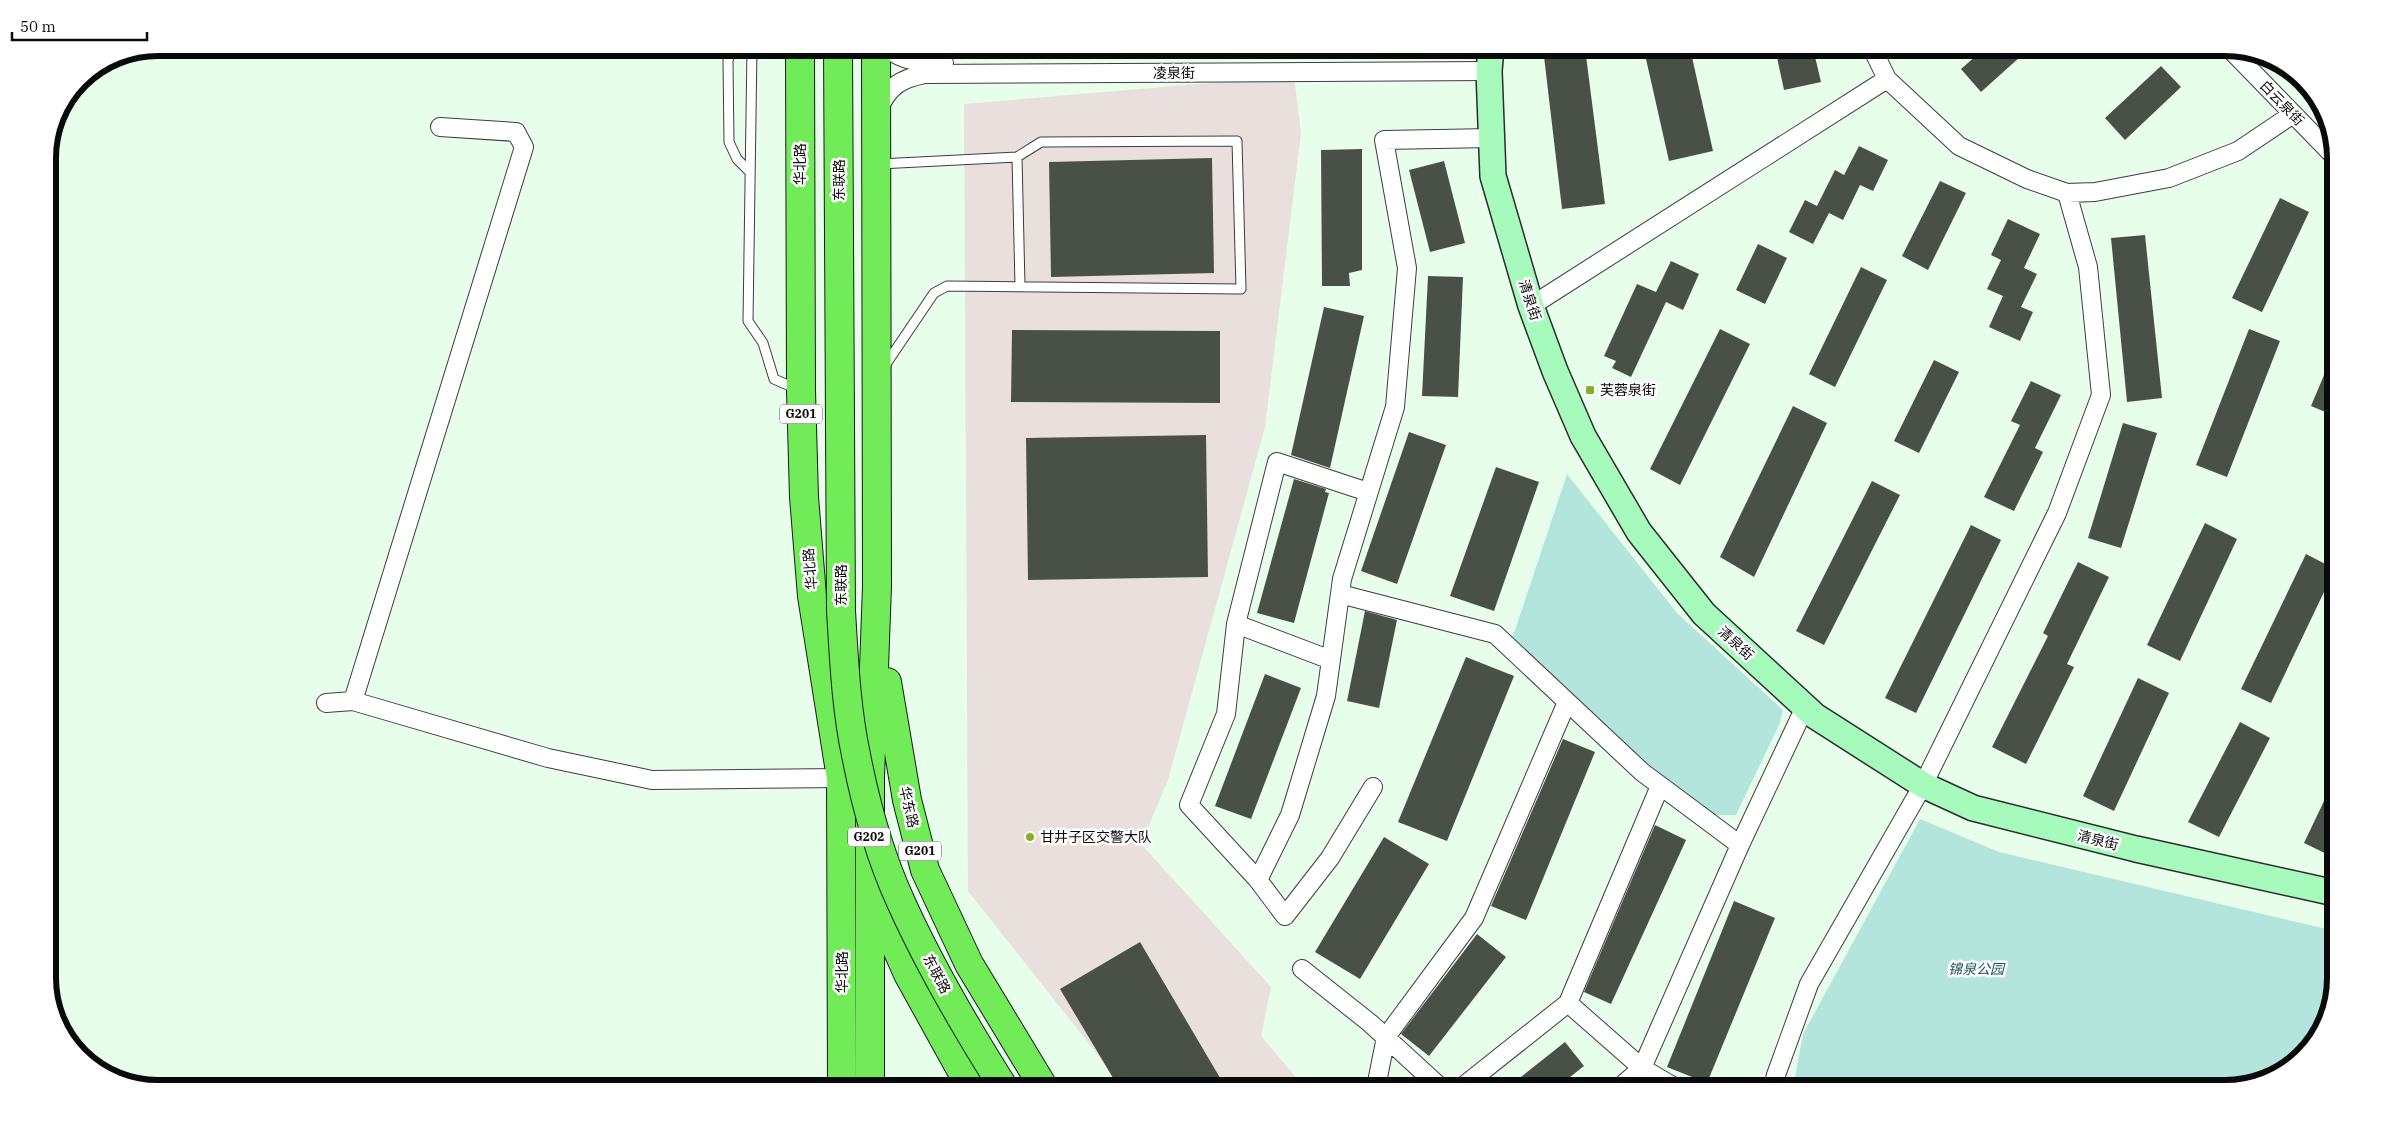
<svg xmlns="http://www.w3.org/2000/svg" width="2383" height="1136" viewBox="0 0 2383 1136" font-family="'IBM Plex Serif','Noto Sans SC',serif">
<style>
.industrial{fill:#e9e0de}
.green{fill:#b4e5dd}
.building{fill:#495147}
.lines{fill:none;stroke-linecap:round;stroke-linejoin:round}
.lane-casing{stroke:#3d3d3d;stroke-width:11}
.street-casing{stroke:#3d3d3d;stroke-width:20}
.secondary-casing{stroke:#2c2c2c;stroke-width:28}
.highway-casing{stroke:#1b1b1b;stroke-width:30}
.lane{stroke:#fff;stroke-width:9}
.street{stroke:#fff;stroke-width:18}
.secondary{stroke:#a6fabc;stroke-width:25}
.highway{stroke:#71eb58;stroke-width:28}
.highway-bridge-casing{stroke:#1b1b1b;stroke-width:30;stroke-linecap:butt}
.highway-bridge{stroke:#71eb58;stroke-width:28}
.poi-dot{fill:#85b02b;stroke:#fff;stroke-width:2}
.labels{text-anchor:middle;stroke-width:5;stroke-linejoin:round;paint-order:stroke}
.shield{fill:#fff;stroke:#545454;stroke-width:1}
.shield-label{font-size:12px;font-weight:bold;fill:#0a0a0a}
.street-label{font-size:14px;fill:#0a0a0a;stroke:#fff}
.poi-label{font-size:14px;fill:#0a0a0a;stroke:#fff;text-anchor:start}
.park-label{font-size:14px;font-style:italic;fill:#1f525c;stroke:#fff}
.rim{fill:none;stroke:#0a0a0a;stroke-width:6}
</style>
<rect width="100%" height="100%" fill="#e7feeb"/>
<!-- industrial -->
<path class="industrial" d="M1294 76 1301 133 1265 427 1168 780 1141 844 1271 987 1261 1036 1305 1088H1124L968 891 964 104Z"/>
<!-- green -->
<path class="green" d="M1567 474 1677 613 1783 710 1780 723 1736 815H1715L1634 753 1512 639Z
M1920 819 1999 852 2335 931V977L2327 1020 2286 1070 2225 1088H1793L1803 1034Z"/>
<!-- building -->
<path class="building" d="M1543 48H1585L1605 204 1562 209Z
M1654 48H1690L1713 151 1669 161 1644 50Z
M1775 48H1813L1821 82 1784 90Z
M1985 48H2030L1981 92 1961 69Z
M2161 66 2181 87 2125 140 2105 118Z
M1859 146 1888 160 1873 191 1860 185 1843 220 1829 213 1813 244 1789 232 1805 200 1817 206 1835 170 1844 175Z
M1362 149V270L1349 273 1350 286H1322L1321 150Z
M1212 158 1214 273 1051 277 1049 162Z
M1444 161 1465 243 1430 252 1409 170Z
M1940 181 1966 193 1928 270 1902 256Z
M2280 198 2309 212 2262 312 2232 298Z
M2008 219 2040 234 2024 268 2037 274 2021 307 2033 312 2020 341 1989 327 2003 296 1987 289 2001 260 1991 255Z
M2145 235 2162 398 2127 402 2111 238Z
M1758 244 1787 258 1765 304 1736 290Z
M1671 261 1699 274 1683 310 1666 302 1631 377 1612 368 1616 361 1604 356 1637 284 1656 292Z
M1861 267 1887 280 1835 387 1809 374Z
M1428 276 1463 277 1458 397 1422 396Z
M1324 307 1364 316 1330 468 1291 455Z
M1720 329 1750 344 1680 485 1650 469Z
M2249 329 2280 341 2227 477 2196 465Z
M1012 330 1220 331V403L1011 402Z
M2335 349V416L2311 406Z
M1934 360 1959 372 1919 453 1894 441Z
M2031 381 2061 395 2035 448 2043 452 2014 511 1984 497 2020 425 2011 421Z
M1793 406 1827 423 1754 577 1720 557Z
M2123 423 2157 433 2121 548 2088 538Z
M1409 432 1446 445 1397 584 1361 571Z
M1206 435 1208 577 1028 580 1026 438Z
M1496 467 1539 482 1494 611 1450 596Z
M1294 479 1326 489 1325 492 1329 493 1294 623 1257 613Z
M1872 481 1900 495 1824 645 1796 631Z
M2205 523 2237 539 2180 661 2147 645Z
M1971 525 2001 540 1916 713 1885 698Z
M2306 554 2335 569 2271 703 2241 689Z
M2078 562 2109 577 2067 664 2074 667 2026 764 1992 747 2048 636 2043 633Z
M1365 611 1397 620 1379 708 1347 701Z
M1466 657 1514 676 1447 841 1398 822Z
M1265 674 1301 688 1251 819 1215 806Z
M2138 678 2169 693 2114 811 2083 796Z
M2240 722 2270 738 2219 837 2188 822Z
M1563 739 1595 752 1526 920 1491 906Z
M2335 778V858L2304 843Z
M1655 825 1686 840 1611 1004 1584 992Z
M1384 837 1429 864 1360 979 1315 952Z
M1734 901 1775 918 1707 1083 1667 1067Z
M1477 934 1506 957 1429 1056 1401 1034Z
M1140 942 1226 1088H1119L1060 989Z
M1565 1042 1584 1066 1556 1088H1507Z"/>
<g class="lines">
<defs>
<path id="lane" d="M732 48 728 61 729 142 737 159 750 172
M752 48 748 321 763 343 774 379 797 389
M879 164 1017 157 1020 286
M884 367 934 293 947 286 1241 289 1237 141 1041 142 1017 157"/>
<path id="street" d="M887 48C903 62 924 63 944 63
M1872 48 1887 79 1959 146 2027 179 2067 193 2095 192 2169 178 2238 151 2293 114
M2229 48 2335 157
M878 110C889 86 900 79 925 74L1489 71
M1531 306 1887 79
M1368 492 1277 462 1236 624 1226 714 1189 805 1258 880 1285 916 1330 858 1373 787
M1340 594 1495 634 1642 772 1740 845
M1236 624 1331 660
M353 701 524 147 516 132 440 127
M326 703 353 701 548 758 652 780 841 778
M1258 880 1290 815 1326 696 1342 579 1395 407 1407 268 1384 140 1492 138
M1302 969 1370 1023 1441 1088
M1568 1003 1642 1068 1676 1088
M1378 1088V1077L1386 1037 1474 918 1567 702
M1461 1088 1568 1003 1660 786
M1619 1088 1642 1068 1740 845 1805 707
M1773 1088 1776 1075 1809 984 1923 785 2057 513 2101 395 2088 267 2067 193"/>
<path id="secondary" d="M1491 48 1489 71 1493 176 1531 306 1555 371 1583 436 1639 532 1704 614 1815 716 1923 785 1973 808 2136 849 2335 893"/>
<path id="highway" d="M800 48 801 391 804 497 812 596 841 778 842 1088
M887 682 907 800 925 870 969 964 1044 1088
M874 897 908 974 971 1088
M870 1088V777L877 586 876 48"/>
</defs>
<!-- lane casing -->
<use href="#lane" class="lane-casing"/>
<!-- street casing -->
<use href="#street" class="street-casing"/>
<!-- secondary casing -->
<use href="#secondary" class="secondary-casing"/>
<!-- highway casing -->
<use href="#highway" class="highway-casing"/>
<!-- lane -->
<use href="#lane" class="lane"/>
<!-- street -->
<use href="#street" class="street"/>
<!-- secondary -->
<use href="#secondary" class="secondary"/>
<!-- highway -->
<use href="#highway" class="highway"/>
<defs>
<path id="highway-bridge" d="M838 48 841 611C844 659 846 708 856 755 865 801 880 856 900 900 929 965 966 1028 1004 1088"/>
</defs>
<!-- highway-bridge casing -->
<use href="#highway-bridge" class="highway-bridge-casing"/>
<!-- highway-bridge -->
<use href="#highway-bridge" class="highway-bridge"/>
</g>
<!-- markers -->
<g class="poi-dot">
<rect x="1585" y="385" width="10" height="10" rx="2.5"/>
<circle cx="1030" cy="837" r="5"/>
</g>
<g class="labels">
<!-- shield labels -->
<g class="shield">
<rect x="780" y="404.5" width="42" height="19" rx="4"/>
<rect x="848" y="827.5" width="42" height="19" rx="4"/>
<rect x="899" y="841.5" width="42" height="19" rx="4"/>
</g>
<g class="shield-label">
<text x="801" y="418">G201</text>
<text x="869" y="841">G202</text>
<text x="920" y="855">G201</text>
</g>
<!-- street labels -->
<g class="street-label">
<text x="1174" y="78">凌泉街</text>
<text transform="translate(2282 103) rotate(46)" y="5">白云泉街</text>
<text transform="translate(800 164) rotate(-90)" y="5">华北路</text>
<text transform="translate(839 180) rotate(-90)" y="5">东联路</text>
<text transform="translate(1530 300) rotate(72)" y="5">清泉街</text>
<text transform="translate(810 569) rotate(-95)" y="5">华北路</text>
<text transform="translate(841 585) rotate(-90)" y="5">东联路</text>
<text transform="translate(1736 643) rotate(42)" y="5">清泉街</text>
<text transform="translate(909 807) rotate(77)" y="5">华东路</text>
<text transform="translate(2098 840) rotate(14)" y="5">清泉街</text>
<text transform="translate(842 972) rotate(-90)" y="5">华北路</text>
<text transform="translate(937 974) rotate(62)" y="5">东联路</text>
</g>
<!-- poi labels -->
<g class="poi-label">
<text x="1600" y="395">芙蓉泉街</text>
<text x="1040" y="842">甘井子区交警大队</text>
</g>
<!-- park labels -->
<g class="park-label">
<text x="1976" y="974">锦泉公园</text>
</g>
</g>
<!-- crop -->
<path d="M0 0H2383V1136H0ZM158 56H2225A102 102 0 0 1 2327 158V978A102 102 0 0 1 2225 1080H158A102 102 0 0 1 56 978V158A102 102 0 0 1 158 56Z" fill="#fff" fill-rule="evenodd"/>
<path class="rim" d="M158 56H2225A102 102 0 0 1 2327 158V978A102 102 0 0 1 2225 1080H158A102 102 0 0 1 56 978V158A102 102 0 0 1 158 56Z"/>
<!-- scale -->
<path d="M12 32v8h135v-8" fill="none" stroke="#0a0a0a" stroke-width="2.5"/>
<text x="20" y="32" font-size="15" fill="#0a0a0a" stroke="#ffffff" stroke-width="4" paint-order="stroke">50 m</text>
</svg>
